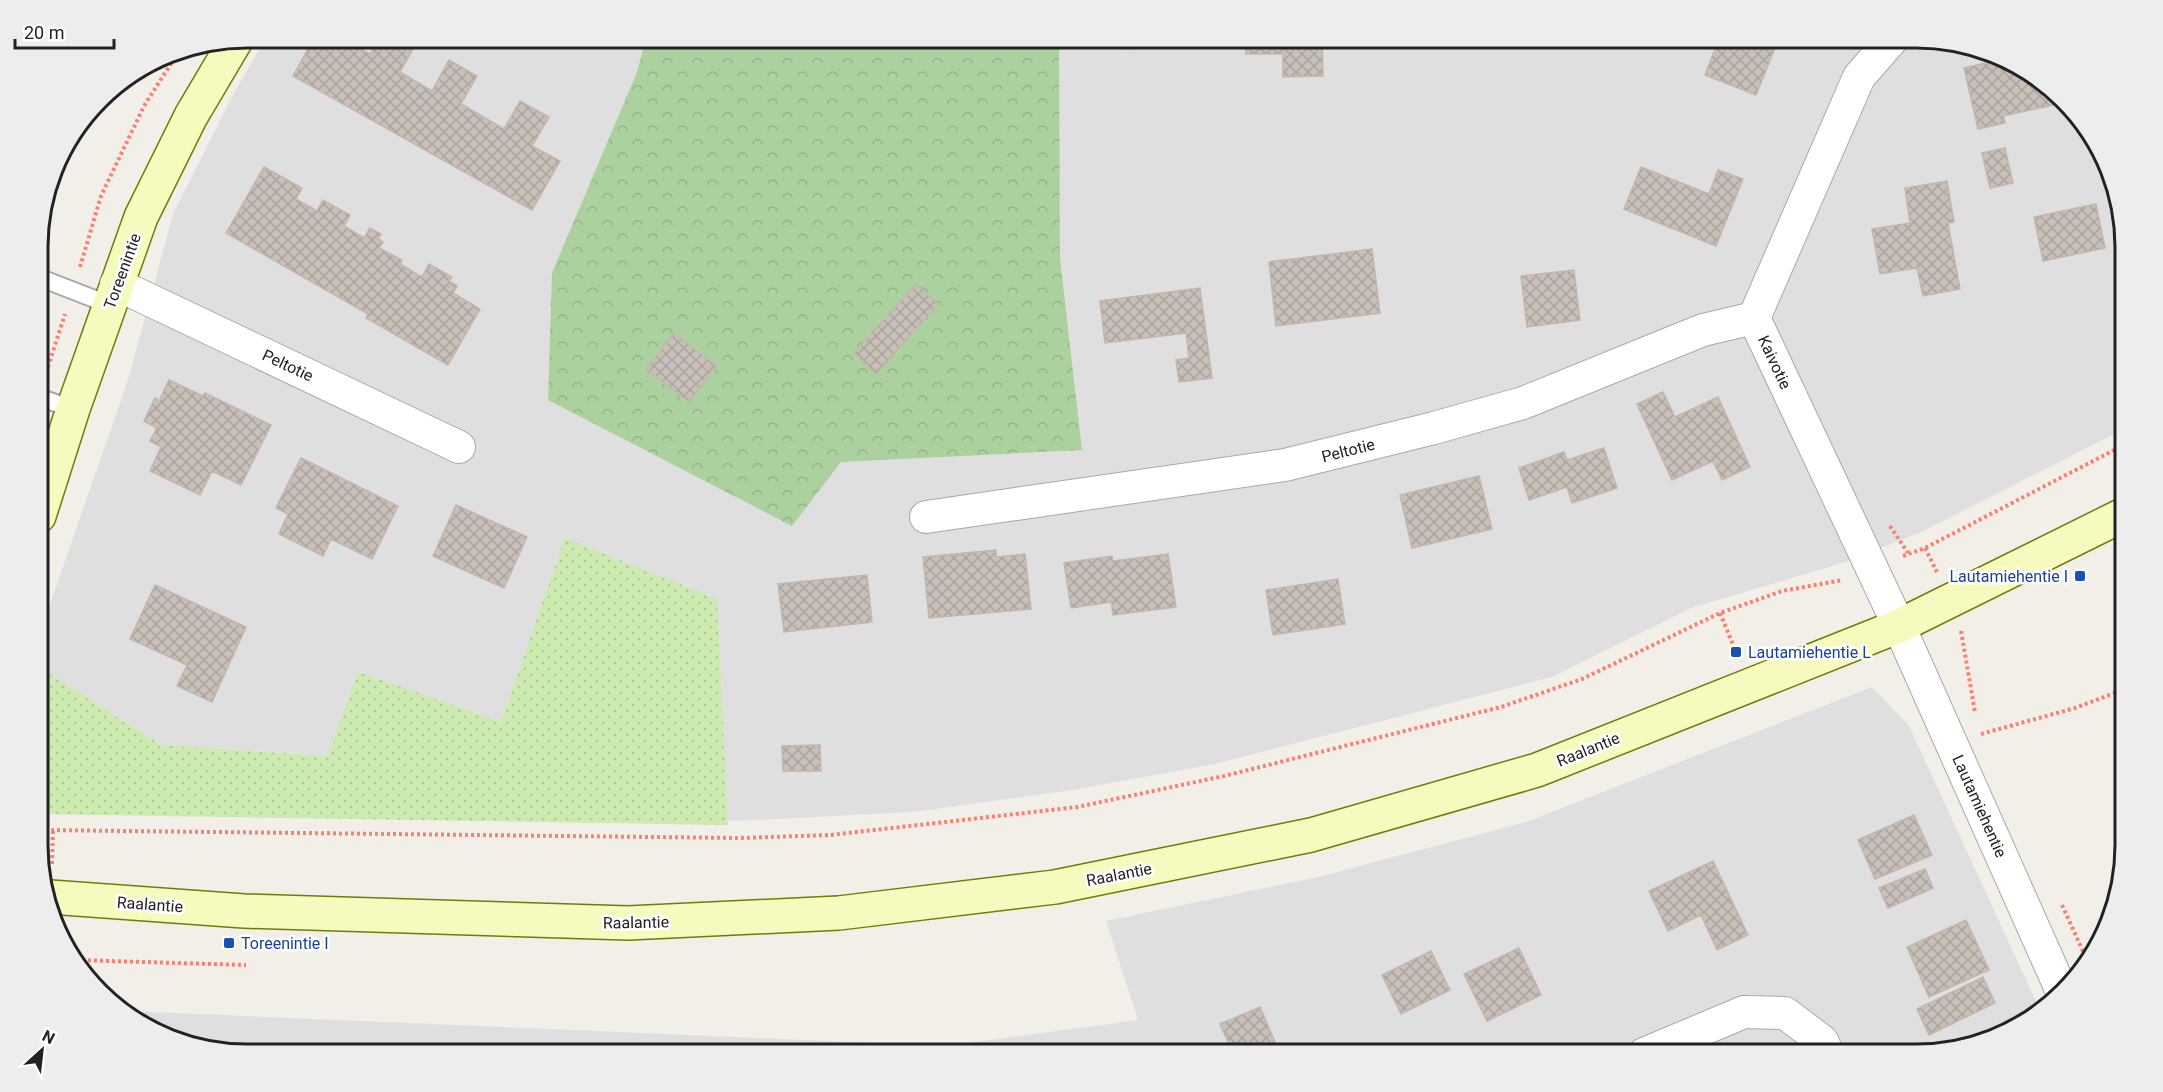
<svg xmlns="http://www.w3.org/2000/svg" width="2163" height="1092" viewBox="0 0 2163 1092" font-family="Roboto,sans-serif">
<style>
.residential{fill:#e0dfdf}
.grass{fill:url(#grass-dots)}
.forest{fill:url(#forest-crowns)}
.building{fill:url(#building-cross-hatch);stroke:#c4b6ab;stroke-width:1.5}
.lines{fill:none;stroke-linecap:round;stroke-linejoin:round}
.lane-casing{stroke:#a9a9a9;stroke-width:20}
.street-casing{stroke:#a9a9a9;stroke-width:34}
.secondary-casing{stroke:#707d05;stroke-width:36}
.path{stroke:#fa8072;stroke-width:4;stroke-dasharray:3 3;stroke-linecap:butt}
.lane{stroke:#fff;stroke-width:16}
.street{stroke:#fff;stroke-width:32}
.secondary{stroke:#f7fabf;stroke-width:33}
.transit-dot{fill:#1a4fb4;stroke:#fff;stroke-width:2}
.labels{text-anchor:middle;stroke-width:5;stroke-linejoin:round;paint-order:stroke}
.street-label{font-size:16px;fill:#222;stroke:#fff}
.transit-label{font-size:16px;fill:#164399;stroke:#fff;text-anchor:start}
.rim{fill:none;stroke:#222;stroke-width:3}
</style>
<defs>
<pattern id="grass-dots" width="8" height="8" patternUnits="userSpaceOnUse" patternTransform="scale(1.5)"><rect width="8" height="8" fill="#cdebb0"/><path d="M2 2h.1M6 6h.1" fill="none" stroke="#b0c997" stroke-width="1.8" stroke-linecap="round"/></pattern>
<pattern id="forest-crowns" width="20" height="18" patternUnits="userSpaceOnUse" patternTransform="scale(1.5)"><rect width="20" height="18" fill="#add19e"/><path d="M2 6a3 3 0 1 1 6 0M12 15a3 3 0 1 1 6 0" fill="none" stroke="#95b388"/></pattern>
<pattern id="building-cross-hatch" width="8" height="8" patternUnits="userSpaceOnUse" patternTransform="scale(1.5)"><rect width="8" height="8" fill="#c7bfb8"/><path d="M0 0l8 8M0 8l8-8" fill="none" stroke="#aba49e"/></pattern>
</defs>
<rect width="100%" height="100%" fill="#f2efe9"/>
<!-- residential -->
<path class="residential" d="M266 38H1916L2008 59 2082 120 2124 220V429L1919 533 1839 564 1691 608 1552 677 1215 764 1072 790 912 812 735 821 329 756 161 745 39 667V636L129 377 173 214 235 91Z
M1872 687 1909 726 2040 1010 2032 1019 1929 1054H247L155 1033 128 1011 945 1046 1138 1020 1106 921 1318 877 1526 822Z"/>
<!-- grass -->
<path class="grass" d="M565 538 717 599 728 825 39 814V667L161 745 328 756 358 672 501 722Z"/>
<!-- forest -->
<path class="forest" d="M646 38H1059L1060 259 1082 450 841 462 792 526 548 400 552 273 637 72Z"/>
<!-- building -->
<path class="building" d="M314 38H340L370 54 379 38H409L417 42 400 72 432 91 449 60 477 76 461 104 504 129 520 101 549 117 532 146 560 161 532 210 293 76Z
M1127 38H1189L1190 43 1128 49Z
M1245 38H1322L1323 76 1283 77V54H1246Z
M1687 38H1779L1756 95 1705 75 1715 49Z
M2006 58 2062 103 2003 116 2005 123 1978 129 1964 68Z
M2005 148 2013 183 1990 188 1982 153Z
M264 167 302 188 296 199 317 211 323 200 350 215 344 226 364 238 370 228 381 234 378 239 383 242 379 248 402 260 400 264 422 277 429 264 452 277 449 281 457 286 453 293 480 309 448 365 366 318 368 314 226 233Z
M1641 167 1709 194 1718 170 1743 179 1716 246 1624 209Z
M1947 181 1954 222 1948 223 1960 289 1923 296 1917 268 1880 274 1872 229 1910 223 1905 188Z
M2096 204 2105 248 2043 261 2034 217Z
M1372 249 1380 313 1276 326 1269 262Z
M1574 270 1580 320 1527 327 1521 276Z
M916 284 938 304 876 374 854 353Z
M1200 288 1212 378 1179 382 1176 360 1189 358 1186 333 1105 343 1100 301Z
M674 333 716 366 689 402 646 369Z
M169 380 203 396 205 393 271 425 241 485 212 471 200 495 150 471 161 447 150 441 157 428 144 421 155 398 159 401Z
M1663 392 1675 417 1718 397 1750 467 1722 480 1713 461 1672 480 1637 404Z
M1604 448 1617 488 1572 503 1567 487 1529 500 1519 468 1564 452 1567 460Z
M301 458 398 506 372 559 331 539 323 556 279 534 288 514 276 508Z
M1479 476 1492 529 1412 548 1400 495Z
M456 505 527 537 504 588 433 556Z
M996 550V557L1025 554 1031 609 929 618 923 557Z
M1168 554 1176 607 1113 615 1111 602 1071 608 1064 563 1112 556 1113 561Z
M867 575 872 622 784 632 778 584Z
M1338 579 1345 624 1273 635 1266 590Z
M155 585 246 627 212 702 177 686 187 665 130 639Z
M820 745 821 771H783L782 746Z
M1914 815 1932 855 1875 879 1858 840Z
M1713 861 1748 935 1717 950 1701 915 1668 931 1649 891Z
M1925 869 1933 888 1888 908 1879 888Z
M1966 920 1989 970 1929 997 1907 947Z
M1519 948 1541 995 1487 1021 1464 974Z
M1431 951 1450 990 1401 1014 1382 975Z
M1983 977 1995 1003 1929 1035 1917 1009Z
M1260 1007 1280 1054H1224L1232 1051 1220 1024Z"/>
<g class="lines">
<defs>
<path id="lane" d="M38 277 110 305
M38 397 73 409"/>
<path id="street" d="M1893 38 1859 77 1754 318 1899 626 2060 987
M116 284 459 447
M926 517 1285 465 1434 428 1523 403 1703 330 1754 318
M1644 1054 1744 1012 1785 1013 1822 1041 1828 1054"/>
<path id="secondary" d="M39 516 73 409 141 217 191 116 236 40
M50 897 244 911 628 923 839 913 1055 887 1311 835 1537 770 1899 626 2125 514"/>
</defs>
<!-- lane casing -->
<use href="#lane" class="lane-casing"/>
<!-- street casing -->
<use href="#street" class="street-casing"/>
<!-- secondary casing -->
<use href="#secondary" class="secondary-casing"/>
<!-- path -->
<path class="path" d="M80 267 101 196 144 106 179 51
M46 373 65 314
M1890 526 1908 553
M1925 548 1937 572
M1903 556 1925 548 2124 445
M1720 613 1736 652
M1961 631 1975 712
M1981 734 2075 708 2125 689
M39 830 740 838 830 835 1077 807 1224 776 1501 707 1582 679 1720 613 1782 591 1843 580
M52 864 53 831
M2062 905 2086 958
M76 960 246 965"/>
<!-- lane -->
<use href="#lane" class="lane"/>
<!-- street -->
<use href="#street" class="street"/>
<!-- secondary -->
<use href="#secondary" class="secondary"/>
</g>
<!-- markers -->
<g class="transit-dot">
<rect x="2074" y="570" width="12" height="12" rx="3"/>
<rect x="1730" y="646" width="12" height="12" rx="3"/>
<rect x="223" y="937" width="12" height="12" rx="3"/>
</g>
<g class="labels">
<!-- street labels -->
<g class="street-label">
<text transform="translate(122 271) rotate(-70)" y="6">Toreenintie</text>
<text transform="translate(1775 362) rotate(65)" y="6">Kaivotie</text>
<text transform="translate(288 365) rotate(25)" y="6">Peltotie</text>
<text transform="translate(1348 450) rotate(-14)" y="6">Peltotie</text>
<text transform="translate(1588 749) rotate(-22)" y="6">Raalantie</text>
<text transform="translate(1980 806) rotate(66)" y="6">Lautamiehentie</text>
<text transform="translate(1119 874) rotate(-11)" y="6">Raalantie</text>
<text transform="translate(150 904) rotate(4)" y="6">Raalantie</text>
<text transform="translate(636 922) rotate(-1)" y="6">Raalantie</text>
</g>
<!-- transit labels -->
<g class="transit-label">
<text x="2068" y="582" text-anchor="end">Lautamiehentie I</text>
<text x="1748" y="658">Lautamiehentie L</text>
<text x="241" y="949">Toreenintie I</text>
</g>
</g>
<!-- crop -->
<path d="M0 0H2163V1092H0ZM247 48H1916A199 199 0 0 1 2115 247V845A199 199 0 0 1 1916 1044H247A199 199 0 0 1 48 845V247A199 199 0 0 1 247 48Z" fill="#ededed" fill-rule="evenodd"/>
<path class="rim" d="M247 48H1916A199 199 0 0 1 2115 247V845A199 199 0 0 1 1916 1044H247A199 199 0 0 1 48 845V247A199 199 0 0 1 247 48Z"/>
<!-- north arrow -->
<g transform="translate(42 1050) rotate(27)" stroke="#ffffff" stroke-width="4.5" paint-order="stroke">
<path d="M0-4.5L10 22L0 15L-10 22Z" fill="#222222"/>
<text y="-9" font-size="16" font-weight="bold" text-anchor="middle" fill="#222222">N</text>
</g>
<!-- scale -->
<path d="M15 39v9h99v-9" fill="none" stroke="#222222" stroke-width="3"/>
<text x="24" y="39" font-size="18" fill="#222222" stroke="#ffffff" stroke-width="4.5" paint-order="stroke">20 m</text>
</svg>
